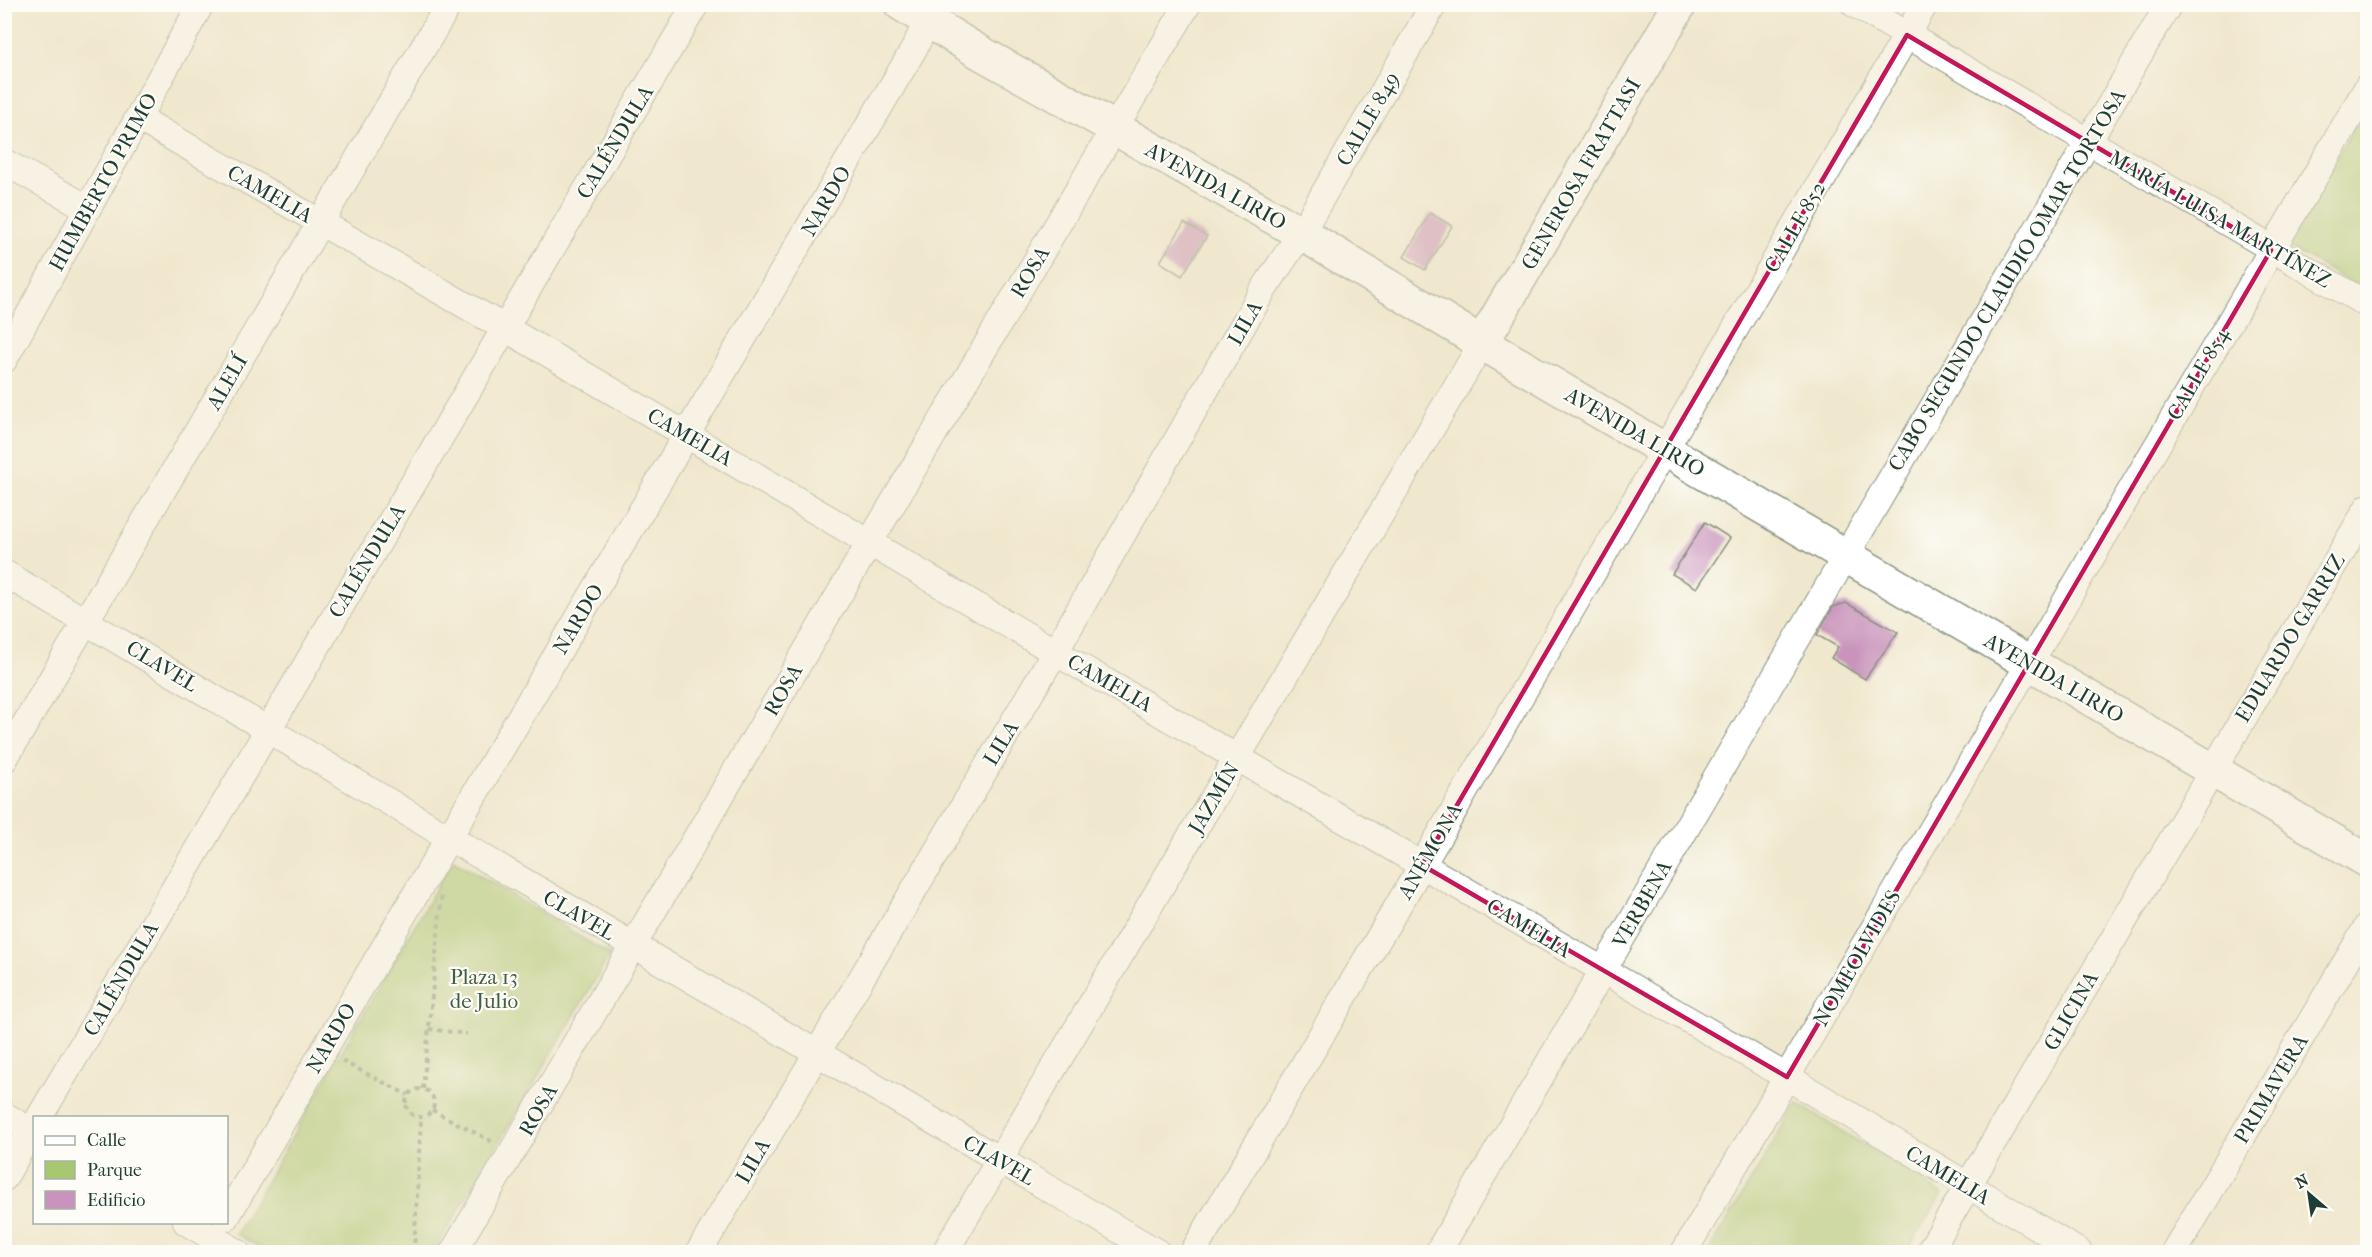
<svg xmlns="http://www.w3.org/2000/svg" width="2372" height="1257" viewBox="0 0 2372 1257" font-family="'IM FELL French Canon',serif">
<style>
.green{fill:#a7c871;stroke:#638252;stroke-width:1.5}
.building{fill:#c993bb}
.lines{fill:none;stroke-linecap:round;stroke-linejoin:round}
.minor-casing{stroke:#889281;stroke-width:28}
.major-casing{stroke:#889281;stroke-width:36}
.path{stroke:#889281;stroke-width:4;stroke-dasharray:4.5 4.5;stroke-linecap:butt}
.minor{stroke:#fff;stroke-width:26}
.major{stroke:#fff;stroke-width:33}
.marked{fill:none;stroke:#c2185b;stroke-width:4.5;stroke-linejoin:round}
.labels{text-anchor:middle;stroke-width:4.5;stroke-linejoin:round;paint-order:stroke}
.street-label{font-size:21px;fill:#1f3d34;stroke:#fdfcf7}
.park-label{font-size:21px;fill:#416043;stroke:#fdfcf7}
</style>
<rect width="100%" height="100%" fill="#fdfcf7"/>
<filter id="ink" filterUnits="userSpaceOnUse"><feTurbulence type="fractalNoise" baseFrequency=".0167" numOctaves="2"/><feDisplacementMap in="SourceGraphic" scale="12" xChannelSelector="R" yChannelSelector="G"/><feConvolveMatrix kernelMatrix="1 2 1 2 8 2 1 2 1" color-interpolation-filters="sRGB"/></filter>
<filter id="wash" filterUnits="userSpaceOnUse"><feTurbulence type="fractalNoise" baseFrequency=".008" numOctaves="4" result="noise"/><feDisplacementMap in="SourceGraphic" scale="24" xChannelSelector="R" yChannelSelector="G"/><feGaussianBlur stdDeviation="1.35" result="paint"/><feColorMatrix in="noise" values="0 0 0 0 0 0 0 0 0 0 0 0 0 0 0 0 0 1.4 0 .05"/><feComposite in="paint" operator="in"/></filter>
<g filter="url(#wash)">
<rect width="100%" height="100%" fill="#f0e8ce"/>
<!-- green -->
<path class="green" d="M2367 105V292L2284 245Z
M453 859 610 955 434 1252H267L236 1234Z
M1797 1103 1942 1194 1906 1252H1708Z"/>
<g id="blocks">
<!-- building -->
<path class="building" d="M1430 213 1452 226 1425 270 1404 257Z
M1184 223 1207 236 1182 276 1160 262Z
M1705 522 1730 538 1697 588 1672 574Z
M1846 603 1898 632 1865 679 1831 658 1838 647 1817 635 1833 607Z"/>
</g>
</g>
<g filter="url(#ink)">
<use href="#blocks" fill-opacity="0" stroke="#889281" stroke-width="1.5"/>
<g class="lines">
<defs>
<path id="minor" d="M1854 4 2368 305
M138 118 505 328 1055 652 1787 1077 2079 1252
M4 162 88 208
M4 360 201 4
M4 573 448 837 1157 1252
M4 760 449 4
M4 1115 34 1133
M39 1118 696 4
M4 1178 34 1126
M226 1218C453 826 687 438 915 47L921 34 927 4
M186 1222 237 1252
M453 1252 870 542 1188 4
M699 1252 1055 652 1262 292 1301 233 1434 4
M945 1252 1482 343
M1193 1252 1422 865 1925 4
M1438 1252 2169 4
M1684 1252 2368 86
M1929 1252 2368 507
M2174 1252 2368 925"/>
<path id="major" d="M901 4 974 49 1301 233 1482 343 2368 861
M1482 343 1680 4"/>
</defs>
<!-- minor casing -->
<use href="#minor" class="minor-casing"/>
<!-- major casing -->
<use href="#major" class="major-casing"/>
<!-- path -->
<path class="path" d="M429 1029 467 1034
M342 1061 408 1095
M406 1103a14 14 0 1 1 28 0a14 14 0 1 1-28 0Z
M423 1089 442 892
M432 1110 493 1142
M414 1252 421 1117"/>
<!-- minor -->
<use href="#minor" class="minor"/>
<!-- major -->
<use href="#major" class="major"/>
</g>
</g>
<!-- marked area -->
<path d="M0 0H2372V1257H0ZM1907 35 2271 250 1787 1077 1422 865Z" fill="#f0e8ce" fill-opacity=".55" fill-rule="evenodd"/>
<path class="marked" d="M1907 35 2271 250 1787 1077 1422 865Z"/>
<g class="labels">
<!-- street labels -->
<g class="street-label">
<text transform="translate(1368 119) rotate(-60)" y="7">CALLE 849</text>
<text transform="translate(615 142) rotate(-59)" y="7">CALÉNDULA</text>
<text transform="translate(1581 174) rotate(-60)" y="7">GENEROSA FRATTASI</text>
<text transform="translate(103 182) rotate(-61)" y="7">HUMBERTO PRIMO</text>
<text transform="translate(1216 186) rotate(29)" y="7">AVENIDA LIRIO</text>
<text transform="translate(270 194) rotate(30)" y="7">CAMELIA</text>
<text transform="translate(826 201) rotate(-60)" y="7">NARDO</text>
<text transform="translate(2220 219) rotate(30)" y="7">MARÍA LUISA MARTÍNEZ</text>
<text transform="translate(1795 227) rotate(-60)" y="7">CALLE 852</text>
<text transform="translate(1030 272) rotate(-59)" y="7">ROSA</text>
<text transform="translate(2007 280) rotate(-59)" y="7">CABO SEGUNDO CLAUDIO OMAR TORTOSA</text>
<text transform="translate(1245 323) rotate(-60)" y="7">LILA</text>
<text transform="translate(2198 374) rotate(-60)" y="7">CALLE 854</text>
<text transform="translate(227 382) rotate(-60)" y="7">ALELÍ</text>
<text transform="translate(1635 432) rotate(30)" y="7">AVENIDA LIRIO</text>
<text transform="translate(690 437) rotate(30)" y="7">CAMELIA</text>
<text transform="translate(367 561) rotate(-59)" y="7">CALÉNDULA</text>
<text transform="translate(578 619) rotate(-59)" y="7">NARDO</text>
<text transform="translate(2290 638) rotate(-59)" y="7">EDUARDO GARRIZ</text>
<text transform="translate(162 666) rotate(31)" y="7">CLAVEL</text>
<text transform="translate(2054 678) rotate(30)" y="7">AVENIDA LIRIO</text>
<text transform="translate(1110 683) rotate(30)" y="7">CAMELIA</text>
<text transform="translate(783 690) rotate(-60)" y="7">ROSA</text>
<text transform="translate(1001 743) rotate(-59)" y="7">LILA</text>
<text transform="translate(1214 798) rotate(-59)" y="7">JAZMÍN</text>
<text transform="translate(1430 851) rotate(-60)" y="7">ANÉMONA</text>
<text transform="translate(1642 904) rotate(-60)" y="7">VERBENA</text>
<text transform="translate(579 915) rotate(30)" y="7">CLAVEL</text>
<text transform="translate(1529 928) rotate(31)" y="7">CAMELIA</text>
<text transform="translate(1857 958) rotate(-60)" y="7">NOMEOLVIDES</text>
<text transform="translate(121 979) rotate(-60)" y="7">CALÉNDULA</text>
<text transform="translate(2071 1011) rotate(-60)" y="7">GLICINA</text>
<text transform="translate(331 1038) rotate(-60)" y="7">NARDO</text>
<text transform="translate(2271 1089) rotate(-59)" y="7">PRIMAVERA</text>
<text transform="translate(538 1110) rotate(-60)" y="7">ROSA</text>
<text transform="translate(999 1160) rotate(30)" y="7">CLAVEL</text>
<text transform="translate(753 1161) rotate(-60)" y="7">LILA</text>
<text transform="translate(1948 1175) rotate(31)" y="7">CAMELIA</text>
</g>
<!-- park labels -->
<g class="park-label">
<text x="484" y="984">Plaza 13<tspan x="484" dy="24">de Julio</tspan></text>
</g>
</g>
<!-- margin -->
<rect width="2372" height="1257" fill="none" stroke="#fdfcf7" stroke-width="24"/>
<!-- legend -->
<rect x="33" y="1116" width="195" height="108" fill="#fdfcf7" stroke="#a4b0a9" stroke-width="1.5"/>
<rect x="45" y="1136" width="30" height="9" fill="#ffffff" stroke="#a4b0a9" stroke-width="1.5"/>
<text x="87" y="1146" font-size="18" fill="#1f3d34">Calle</text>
<rect x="45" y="1161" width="30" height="18" fill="#a7c871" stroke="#a4b0a9" stroke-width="1.5"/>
<text x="87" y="1176" font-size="18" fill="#1f3d34">Parque</text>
<rect x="45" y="1191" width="30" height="18" fill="#c993bb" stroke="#a4b0a9" stroke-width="1.5"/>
<text x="87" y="1206" font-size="18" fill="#1f3d34">Edificio</text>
<!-- north arrow -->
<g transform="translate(2309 1194) rotate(331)" stroke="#fdfcf7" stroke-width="4.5" paint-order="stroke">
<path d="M0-4.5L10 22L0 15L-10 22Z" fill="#1f3d34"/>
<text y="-9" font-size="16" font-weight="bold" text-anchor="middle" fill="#1f3d34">N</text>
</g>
</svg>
